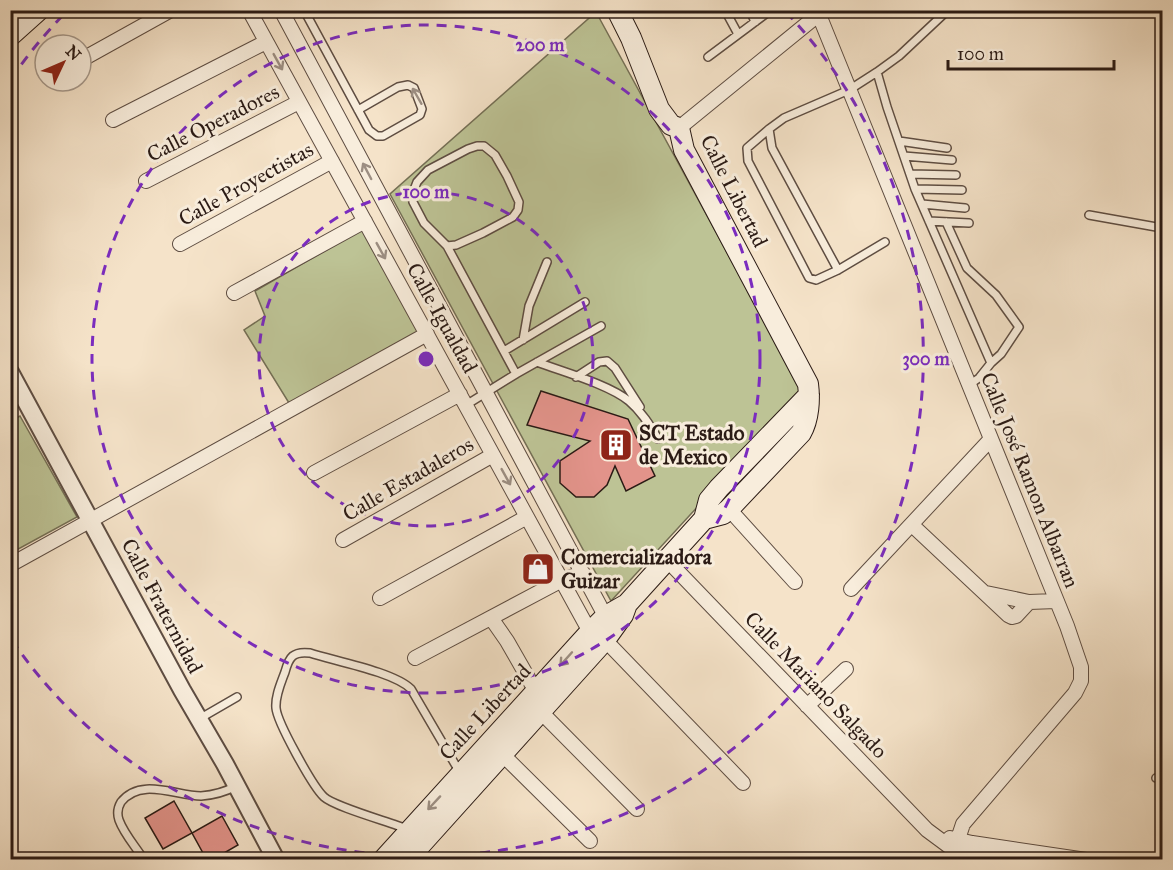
<svg xmlns="http://www.w3.org/2000/svg" width="1173" height="870" viewBox="0 0 1173 870" font-family="'IM FELL Great Primer',serif">
<style>
.green{fill:#bdc395;stroke:#746f55;stroke-width:1.5}
.building{fill:#e2938a;stroke:#2b1b15;stroke-width:1.5}
.lines{fill:none;stroke-linecap:round;stroke-linejoin:round}
.service-casing{stroke:#5e4d42;stroke-width:10}
.minor-casing{stroke:#5e4d42;stroke-width:16}
.tertiary-casing{stroke:#5e4d42;stroke-width:20}
.secondary-casing{stroke:#2b1b15;stroke-width:22}
.service{stroke:#f8eddc;stroke-width:7}
.minor{stroke:#f8eddc;stroke-width:14}
.tertiary{stroke:#f8eddc;stroke-width:16}
.secondary{stroke:#f8eddc;stroke-width:20}
.oneway{stroke:#9c8e82}
.ring{fill:none;stroke:#7b2cbf;stroke-width:3;stroke-dasharray:10 8}
.labels{text-anchor:middle;stroke-width:6;stroke-linejoin:round;paint-order:stroke}
.street-label{font-size:21px;fill:#2b1b15;stroke:#f8eddc}
.poi-label{font-size:21px;font-weight:bold;fill:#2b1b15;stroke:#f8eddc;text-anchor:start}
.centre{fill:#7b2cbf;stroke:#f8eddc;stroke-width:3}
.ring-label{font-size:18px;text-anchor:middle;font-weight:bold;fill:#7b2cbf;stroke:#f8eddc;stroke-width:6;stroke-linejoin:round;paint-order:stroke}
</style>
<rect width="100%" height="100%" fill="#f5e3c9"/>
<filter id="stains"><feTurbulence type="fractalNoise" baseFrequency=".00333" numOctaves="4"/><feColorMatrix values="0 0 0 0 .2 0 0 0 0 .09 0 0 0 0 .02 0 0 0 .5 -.17"/></filter>
<radialGradient id="worn" r=".72"><stop offset=".6" stop-color="#630" stop-opacity="0"/><stop offset="1" stop-color="#630" stop-opacity=".3"/></radialGradient>
<!-- green -->
<path class="green" d="M596 12 803 392 611 601 390 194Z
M368 226 426 333 289 403 244 330 265 316 255 291Z
M20 416 77 517 11 553V421Z"/>
<!-- building -->
<path class="building" d="M541 391 628 419 655 476 626 491 615 466 607 485 594 497H576L560 483V461L590 441 527 425Z
M174 801 192 833 163 849 145 818Z
M222 816 238 845 212 860H207V856L203 853 192 833Z"/>
<g class="lines">
<defs>
<path id="service" d="M304 10 369 130 377 136H383L420 115 422 109 414 88 408 85 398 87 358 110
M725 10 738 34
M750 10 755 22
M708 57 771 10
M769 129 747 148 748 161 809 278 816 280 838 270 885 242
M899 141 947 148
M904 156 952 160
M910 174 956 175
M915 189 962 190
M922 204 965 208
M1089 215 1162 228
M929 221 969 223
M946 222 967 268 996 295 1019 327 1001 354 991 363 915 189 887 107 877 72 899 56 948 10
M447 246 456 245 483 233 513 217 518 210 519 202 507 176 495 155 484 146H477L468 149 428 170 417 182 412 195 413 202 424 223 447 246 516 374
M838 270 772 148 769 129 784 118 849 90 877 72
M523 340 529 306 547 262
M504 351 585 302
M537 362C563 372 608 384 629 401 642 412 650 425 658 439
M576 377 599 362 607 361 615 368 640 407
M969 385 979 378 991 363
M466 405 516 374 601 326
M199 719 237 697
M1156 778 1162 779
M407 829C390 822 335 807 324 797 313 787 277 722 276 708 275 696 281 683 285 672 289 657 293 651 310 653 335 661 394 672 411 689L459 771
M144 860C136 847 124 834 119 820 117 814 118 807 121 802 141 777 176 796 201 796 214 795 225 792 236 786
M200 860 202 858"/>
<path id="minor" d="M249 10 590 632 605 640 743 783
M281 10 609 623
M817 10 1067 626 1081 667V681L1075 693 963 824 951 860
M81 60 171 10
M113 120 266 42
M679 128 819 14
M146 181 299 102
M180 244 332 161
M234 293 365 221
M314 473 460 394
M729 509 795 582
M912 525 1008 615 1012 617 1016 616 1029 602
M343 540 493 455
M667 560 927 830 954 850 986 860
M10 565 427 334
M851 589 990 440
M986 593 1029 602 1056 601
M380 598 527 517
M491 618 507 641 531 683 538 690
M415 658 562 580 583 573
M807 706 846 669
M541 712 637 809
M503 755 590 841
M950 838 972 843 1086 860"/>
<path id="tertiary" d="M10 372 182 690 225 764 276 860"/>
<path id="secondary" d="M617 10 631 38 659 109 671 125 679 128 684 150 808 384C810 399 809 419 801 433L729 509 723 514 704 519
M10 36 39 10
M383 860 590 632 606 616 627 604
M407 860 605 640 623 615 627 604 704 519 709 500 719 488 809 395"/>
</defs>
<!-- service casing -->
<use href="#service" class="service-casing"/>
<!-- minor casing -->
<use href="#minor" class="minor-casing"/>
<!-- tertiary casing -->
<use href="#tertiary" class="tertiary-casing"/>
<!-- secondary casing -->
<use href="#secondary" class="secondary-casing"/>
<!-- service -->
<use href="#service" class="service"/>
<!-- minor -->
<use href="#minor" class="minor"/>
<!-- tertiary -->
<use href="#tertiary" class="tertiary"/>
<!-- secondary -->
<use href="#secondary" class="secondary"/>
</g>
<!-- one-way arrows -->
<defs><path id="oneway-shaft" d="M-6 0H5M1.5-3L5.5 0L1.5 3" fill="none" stroke-width="1.6" stroke-linecap="round" stroke-linejoin="round" transform="scale(1.5)"/></defs>
<g class="oneway">
<use href="#oneway-shaft" transform="translate(278 62) rotate(61)"/>
<use href="#oneway-shaft" transform="translate(417 96) rotate(-120)"/>
<use href="#oneway-shaft" transform="translate(367 171) rotate(-118)"/>
<use href="#oneway-shaft" transform="translate(381 251) rotate(61)"/>
<use href="#oneway-shaft" transform="translate(506 477) rotate(61)"/>
<use href="#oneway-shaft" transform="translate(566 659) rotate(132)"/>
<use href="#oneway-shaft" transform="translate(434 803) rotate(133)"/>
</g>
<!-- distance rings -->
<g class="ring">
<circle cx="426" cy="359" r="167"/>
<circle cx="426" cy="359" r="334"/>
<path d="M11 79A500 500 0 0 1 66 12M786 12A500 500 0 1 1 11 639"/>
</g>
<!-- icons -->
<defs>
<symbol id="building-square" viewBox="-11 -11 22 22"><rect x="-9" y="-9" width="18" height="18" rx="4" fill="#8f2418" stroke="#f8eddc"/><path d="M-4-6H4V6H1V3H-1V6H-4ZM-2.5-4.3h1.7v1.8h-1.7ZM.8-4.3h1.7v1.8H.8ZM-2.5-1h1.7V.8h-1.7ZM.8-1h1.7V.8H.8Z" fill="#fff"/></symbol>
<symbol id="shop-square" viewBox="-11 -11 22 22"><rect x="-9" y="-9" width="18" height="18" rx="4" fill="#8f2418" stroke="#f8eddc"/><path d="M-5-2.5h2.3a2.7 3.5 0 0 1 5.4 0H5L5.5 6h-11ZM-1.5-2.5h3a1.5 2.3 0 0 0-3 0Z" fill="#fff"/></symbol>
</defs>
<g fill-rule="evenodd">
<use href="#building-square" x="597" y="426" width="38" height="38"/>
<use href="#shop-square" x="519" y="550" width="38" height="38"/>
</g>
<g class="labels">
<!-- street labels -->
<g class="street-label">
<text transform="translate(213 123) rotate(-27)" y="7">Calle Operadores</text>
<text transform="translate(246 184) rotate(-29)" y="7">Calle Proyectistas</text>
<text transform="translate(734 191) rotate(63)" y="7">Calle Libertad</text>
<text transform="translate(442 318) rotate(61)" y="7">Calle Igualdad</text>
<text transform="translate(408 479) rotate(-30)" y="7">Calle Estadaleros</text>
<text transform="translate(1030 480) rotate(68)" y="7">Calle José Ramon Albarran</text>
<text transform="translate(162 606) rotate(62)" y="7">Calle Fraternidad</text>
<text transform="translate(816 685) rotate(46)" y="7">Calle Mariano Salgado</text>
<text transform="translate(485 712) rotate(-47)" y="7">Calle Libertad</text>
</g>
<!-- poi labels -->
<g class="poi-label">
<text x="639" y="440">SCT Estado<tspan x="639" dy="24">de Mexico</tspan></text>
<text x="561" y="564">Comercializadora<tspan x="561" dy="24">Guizar</tspan></text>
</g>
</g>
<circle cx="426" cy="359" r="9" class="centre"/>
<g class="ring-label">
<text x="540" y="51">200 m</text>
<text x="426" y="198">100 m</text>
<text x="926" y="365">300 m</text>
</g>
<!-- margin -->
<rect width="1173" height="870" fill="none" stroke="#f5e3c9" stroke-width="36"/>
<rect x="12" y="12" width="1149" height="846" fill="none" stroke="#2b1b15" stroke-width="3"/>
<rect x="18" y="18" width="1137" height="834" fill="none" stroke="#2b1b15" stroke-width="1.5"/>
<!-- north arrow -->
<g transform="translate(63 63) rotate(46)"><circle r="28" fill="#f8eddc" stroke="#a6998c" stroke-width="1.5"/>
<path d="M0-4.5L10 22L0 15L-10 22Z" fill="#8f2418"/>
<text y="-9" font-size="16" font-weight="bold" text-anchor="middle" fill="#2b1b15">N</text>
</g>
<!-- scale -->
<path d="M948 60v9h166v-9" fill="none" stroke="#2b1b15" stroke-width="3"/>
<text x="957" y="60" font-size="18" fill="#2b1b15" stroke="#f8eddc" stroke-width="4.5" paint-order="stroke">100 m</text>
<rect width="100%" height="100%" filter="url(#stains)"/>
<rect width="100%" height="100%" fill="url(#worn)"/>
</svg>
